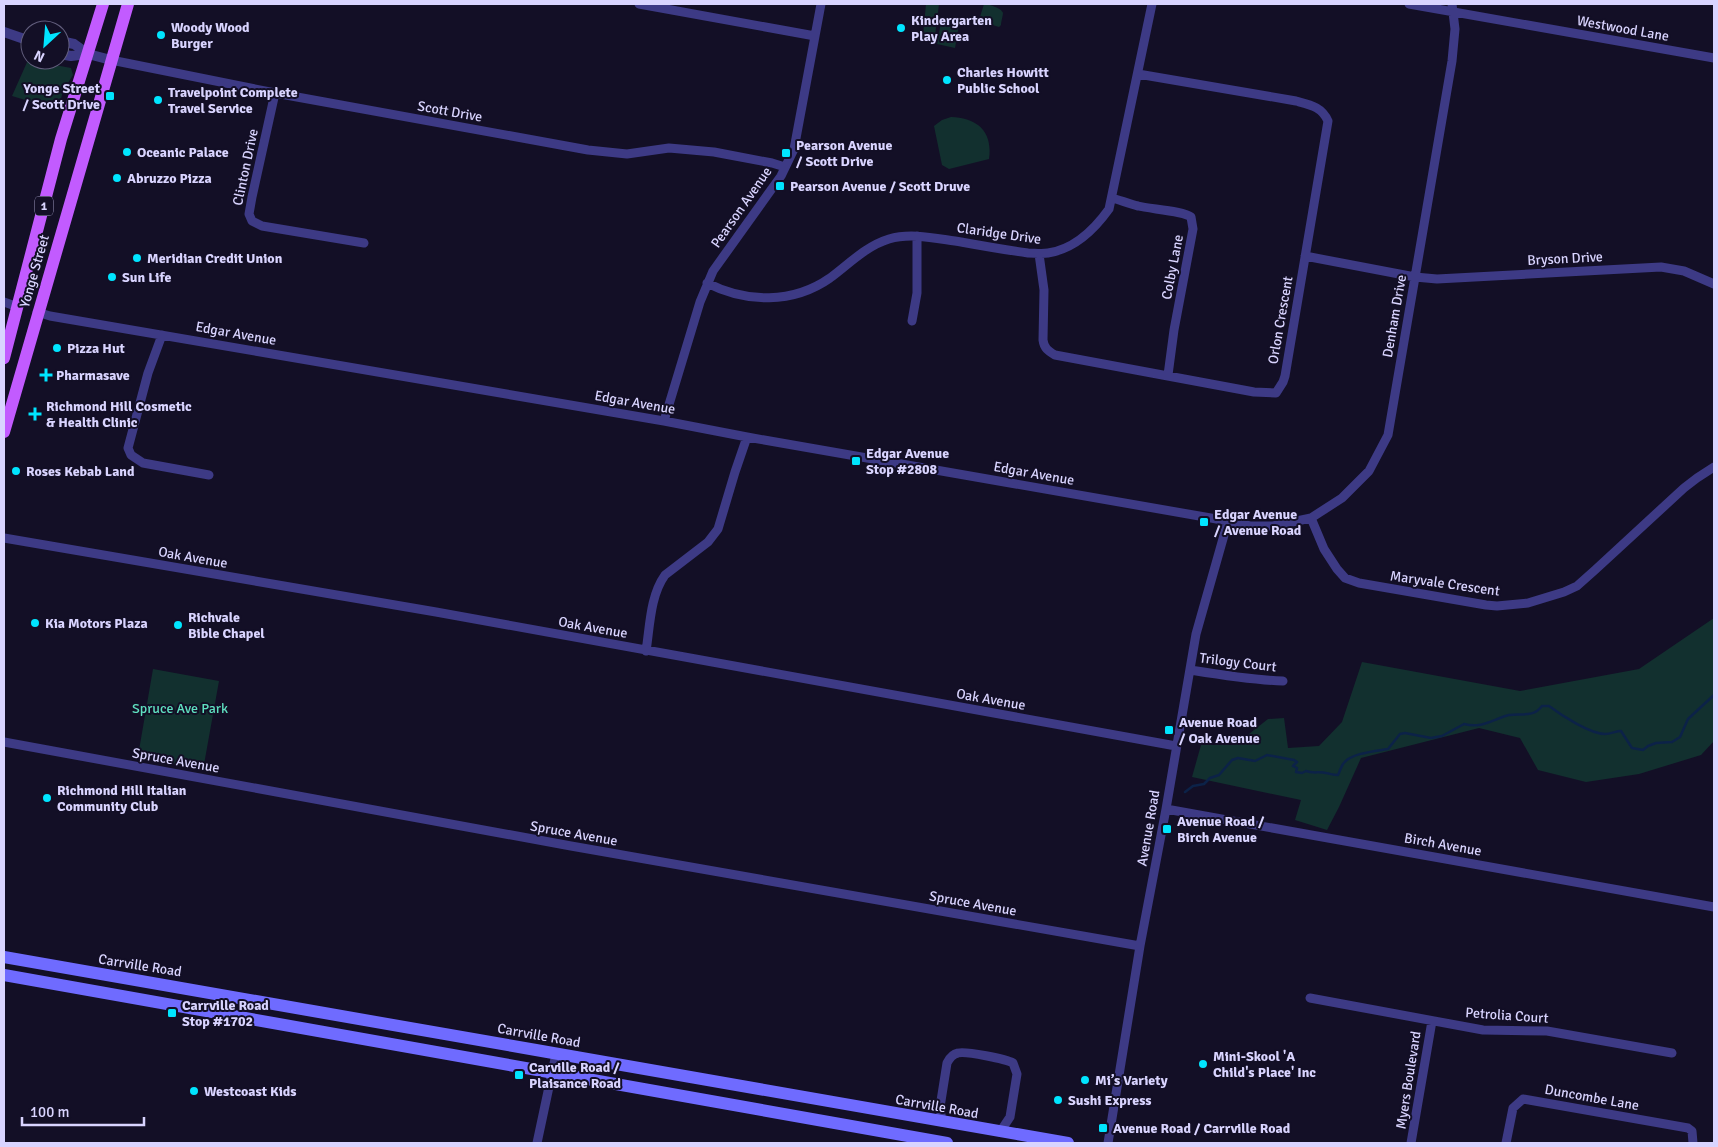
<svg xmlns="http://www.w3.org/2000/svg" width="1718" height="1147" viewBox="0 0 1718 1147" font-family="Signika,sans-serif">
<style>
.park{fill:#12302f}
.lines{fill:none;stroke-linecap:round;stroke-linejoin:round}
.stream{stroke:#0c2248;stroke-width:2.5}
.minor{stroke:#3d3a85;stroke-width:9}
.tertiary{stroke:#3d3a85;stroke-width:10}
.secondary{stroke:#6f6bff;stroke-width:12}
.primary{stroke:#c25bff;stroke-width:12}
.poi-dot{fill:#00e5ff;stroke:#130f26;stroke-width:2}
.labels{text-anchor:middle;stroke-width:4;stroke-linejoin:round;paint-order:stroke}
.shield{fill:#130f26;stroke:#9e99be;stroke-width:1}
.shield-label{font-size:12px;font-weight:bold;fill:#d9d4ff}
.poi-label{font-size:14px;font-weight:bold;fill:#d9d4ff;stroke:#130f26;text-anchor:start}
.street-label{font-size:14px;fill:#d9d4ff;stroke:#130f26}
.park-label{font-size:14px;fill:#5fe0c0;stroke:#130f26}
</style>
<rect width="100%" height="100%" fill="#130f26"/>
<!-- park -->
<path class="park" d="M926 4H939L935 36 923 35Z
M984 4C988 4 1002 8 1003 13 1003 15 1001 22 1001 25L999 27 980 21V17Z
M941 22 959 25 955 48 937 44Z
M28 60 71 68 73 75 63 91 58 110 12 96Z
M951 117C977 118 993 131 989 159L949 169 942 165 934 126 942 120Z
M1714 618V741L1701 755 1639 774 1586 782 1538 770 1520 738 1479 728 1361 758 1339 807 1327 830 1295 820 1301 800 1192 777 1201 745H1235L1268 719 1284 718 1288 748 1319 746 1342 722 1362 662 1520 691 1639 669Z
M153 669 219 681 203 770 138 756Z"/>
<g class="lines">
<!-- stream -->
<path class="stream" d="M1185 792 1193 786 1204 784 1210 778 1219 775 1232 760 1238 758 1255 761 1267 755 1294 760 1297 762 1293 766 1297 768 1296 772 1302 773 1306 771C1314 774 1319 771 1326 773 1331 774 1333 775 1338 775 1340 771 1341 767 1343 764 1350 753 1376 751 1388 749L1400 734 1405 733 1431 738 1442 736 1464 724C1482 729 1493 719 1509 715 1521 713 1533 718 1542 706H1549C1561 715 1590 734 1605 734 1611 734 1616 731 1621 731L1632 748 1643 750 1648 746 1656 743 1672 742 1680 737 1688 719 1714 695"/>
<!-- minor -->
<path class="minor" d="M639 4 815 36
M1409 4 1714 58
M111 60 275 93 588 150 627 154 669 148 714 152 772 163 785 167
M275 93 252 197 249 214 252 221 262 226 364 243
M1112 198C1120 200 1129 204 1138 206 1150 209 1184 211 1191 217L1193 229 1174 330 1168 375
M1039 254 1044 290 1043 340C1044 348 1048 351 1055 355L1254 392 1276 393 1283 382 1285 376 1328 121C1322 107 1311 105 1296 101L1138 74
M1305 256 1415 277 1437 279 1661 267 1684 271 1714 284
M707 283C746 303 793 304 830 278 849 264 866 246 889 239 912 232 938 239 961 242 983 246 1006 250 1028 253 1035 253 1041 254 1048 253 1075 249 1094 230 1109 209L1152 4
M4 302 18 307
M37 312 50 316 664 421 747 437 1228 521 1250 526H1273L1311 518 1342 498 1369 471 1388 435 1452 61 1455 29 1452 4
M912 321 917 293V236
M162 335 148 373 128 448 131 455 143 463 209 475
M664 421 700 302 713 271 781 176 794 149 821 4
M1311 518 1324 549 1337 569 1345 578 1359 583 1486 605 1497 606 1528 603 1564 592 1577 586 1595 570 1684 488 1697 478 1714 467
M4 538 436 612 1176 746
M646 651C650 626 650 596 665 575L708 542 718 529 735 472 747 437
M1190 670C1221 675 1251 680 1283 681
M4 742 571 846 1140 946
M1166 809 1714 907
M1310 998 1483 1030 1547 1031 1672 1053
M942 1122 940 1107 947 1063C949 1059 953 1054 958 1053 966 1051 1006 1059 1013 1063L1017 1074 1010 1117 1000 1132
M537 1143 556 1054
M1108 1143 1140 946 1166 809 1196 634 1228 521
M1411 1143 1432 1021
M1506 1143 1513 1108 1523 1099 1688 1128 1692 1131 1693 1143"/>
<!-- tertiary -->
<path class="tertiary" d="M4 32 30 41
M60 41 74 44 88 54
M60 54 71 56 88 54 111 60"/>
<!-- secondary -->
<path class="secondary" d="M4 957C359 1017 713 1083 1068 1143
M4 975 947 1143"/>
<!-- primary -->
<path class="primary" d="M4 358 61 139 103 4
M4 432 128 4"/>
</g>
<!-- markers -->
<g class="poi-dot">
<circle cx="901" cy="28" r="5"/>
<circle cx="161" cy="35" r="5"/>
<circle cx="947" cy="80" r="5"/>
<rect x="105" y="91" width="10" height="10" rx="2.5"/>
<circle cx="158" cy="100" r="5"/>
<circle cx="127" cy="152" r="5"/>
<rect x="781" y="148" width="10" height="10" rx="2.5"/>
<circle cx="117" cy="178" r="5"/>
<rect x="775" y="181" width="10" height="10" rx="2.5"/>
<circle cx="137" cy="258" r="5"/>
<circle cx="112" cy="277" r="5"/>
<circle cx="57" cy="348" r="5"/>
<path d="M43.5 367.5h5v5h5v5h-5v5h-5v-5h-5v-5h5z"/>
<path d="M32.5 406.5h5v5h5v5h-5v5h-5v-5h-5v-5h5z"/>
<rect x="851" y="456" width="10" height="10" rx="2.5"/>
<circle cx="16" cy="471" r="5"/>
<rect x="1199" y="517" width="10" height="10" rx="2.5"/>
<circle cx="35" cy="623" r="5"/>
<circle cx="178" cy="625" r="5"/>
<rect x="1164" y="725" width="10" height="10" rx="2.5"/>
<circle cx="47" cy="798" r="5"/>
<rect x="1162" y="824" width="10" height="10" rx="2.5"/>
<rect x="167" y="1008" width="10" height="10" rx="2.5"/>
<circle cx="1203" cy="1064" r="5"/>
<rect x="514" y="1070" width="10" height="10" rx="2.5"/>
<circle cx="1085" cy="1080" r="5"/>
<circle cx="194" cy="1091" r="5"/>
<circle cx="1058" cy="1100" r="5"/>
<rect x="1098" y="1123" width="10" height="10" rx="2.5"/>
</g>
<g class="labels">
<!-- shield labels -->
<rect class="shield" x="35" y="196.5" width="18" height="19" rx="4"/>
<g class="shield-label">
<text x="44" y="210">1</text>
</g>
<!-- poi labels -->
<g class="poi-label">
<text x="911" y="25">Kindergarten<tspan x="911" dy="16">Play Area</tspan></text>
<text x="171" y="32">Woody Wood<tspan x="171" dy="16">Burger</tspan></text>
<text x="957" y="77">Charles Howitt<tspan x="957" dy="16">Public School</tspan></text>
<text x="100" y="93" text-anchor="end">Yonge Street<tspan x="100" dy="16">/ Scott Drive</tspan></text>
<text x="168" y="97">Travelpoint Complete<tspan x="168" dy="16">Travel Service</tspan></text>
<text x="796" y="150">Pearson Avenue<tspan x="796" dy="16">/ Scott Drive</tspan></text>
<text x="137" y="157">Oceanic Palace</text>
<text x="127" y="183">Abruzzo Pizza</text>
<text x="790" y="191">Pearson Avenue / Scott Druve</text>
<text x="147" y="263">Meridian Credit Union</text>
<text x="122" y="282">Sun Life</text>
<text x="67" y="353">Pizza Hut</text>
<text x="56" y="380">Pharmasave</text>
<text x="46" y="411">Richmond Hill Cosmetic<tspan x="46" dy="16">&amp; Health Clinic</tspan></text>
<text x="866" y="458">Edgar Avenue<tspan x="866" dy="16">Stop #2808</tspan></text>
<text x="26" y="476">Roses Kebab Land</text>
<text x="1214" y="519">Edgar Avenue<tspan x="1214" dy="16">/ Avenue Road</tspan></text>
<text x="188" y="622">Richvale<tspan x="188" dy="16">Bible Chapel</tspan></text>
<text x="45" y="628">Kia Motors Plaza</text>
<text x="1179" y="727">Avenue Road<tspan x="1179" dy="16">/ Oak Avenue</tspan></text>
<text x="57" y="795">Richmond Hill Italian<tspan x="57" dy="16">Community Club</tspan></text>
<text x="1177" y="826">Avenue Road /<tspan x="1177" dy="16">Birch Avenue</tspan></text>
<text x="182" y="1010">Carrville Road<tspan x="182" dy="16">Stop #1702</tspan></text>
<text x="1213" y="1061">Mini-Skool 'A<tspan x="1213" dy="16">Child's Place' Inc</tspan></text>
<text x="529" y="1072">Carville Road /<tspan x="529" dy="16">Plaisance Road</tspan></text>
<text x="1095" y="1085">Mi’s Variety</text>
<text x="204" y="1096">Westcoast Kids</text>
<text x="1068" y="1105">Sushi Express</text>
<text x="1113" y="1133">Avenue Road / Carrville Road</text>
</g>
<!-- street labels -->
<g class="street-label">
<text transform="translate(1623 28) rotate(10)" y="5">Westwood Lane</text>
<text transform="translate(450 111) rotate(10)" y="5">Scott Drive</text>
<text transform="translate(245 167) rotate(-78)" y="5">Clinton Drive</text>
<text transform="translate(741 207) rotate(-55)" y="5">Pearson Avenue</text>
<text transform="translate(999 233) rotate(8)" y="5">Claridge Drive</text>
<text transform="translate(1565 258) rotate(-3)" y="5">Bryson Drive</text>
<text transform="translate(1172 267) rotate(-79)" y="5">Colby Lane</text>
<text transform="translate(34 271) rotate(-74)" y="5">Yonge Street</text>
<text transform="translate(1394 316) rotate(-80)" y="5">Denham Drive</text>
<text transform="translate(1280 320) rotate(-80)" y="5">Orlon Crescent</text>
<text transform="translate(236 333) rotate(10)" y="5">Edgar Avenue</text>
<text transform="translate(635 402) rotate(10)" y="5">Edgar Avenue</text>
<text transform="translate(1034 473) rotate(10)" y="5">Edgar Avenue</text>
<text transform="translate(193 557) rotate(10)" y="5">Oak Avenue</text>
<text transform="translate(1445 583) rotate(8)" y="5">Maryvale Crescent</text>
<text transform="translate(593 627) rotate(10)" y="5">Oak Avenue</text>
<text transform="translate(1238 662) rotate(7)" y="5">Trilogy Court</text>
<text transform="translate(991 699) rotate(10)" y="5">Oak Avenue</text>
<text transform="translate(176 760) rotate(10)" y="5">Spruce Avenue</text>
<text transform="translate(1148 828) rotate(-80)" y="5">Avenue Road</text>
<text transform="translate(574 833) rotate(10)" y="5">Spruce Avenue</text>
<text transform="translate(1443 844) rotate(10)" y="5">Birch Avenue</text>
<text transform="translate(973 903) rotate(10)" y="5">Spruce Avenue</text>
<text transform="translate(140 965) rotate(9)" y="5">Carrville Road</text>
<text transform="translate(1507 1015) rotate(4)" y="5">Petrolia Court</text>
<text transform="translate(539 1035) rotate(10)" y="5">Carrville Road</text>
<text transform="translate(1408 1080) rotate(-81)" y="5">Myers Boulevard</text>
<text transform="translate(1592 1097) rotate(10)" y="5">Duncombe Lane</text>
<text transform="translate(937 1106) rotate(10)" y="5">Carrville Road</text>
</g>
<!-- park labels -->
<g class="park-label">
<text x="180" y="713">Spruce Ave Park</text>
</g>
</g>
<!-- border -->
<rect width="1718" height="1147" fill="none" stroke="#d9d4ff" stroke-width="10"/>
<!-- north arrow -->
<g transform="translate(45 45) rotate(206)"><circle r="24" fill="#130f26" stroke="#625e7d"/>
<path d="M0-4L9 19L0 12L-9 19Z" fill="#00e5ff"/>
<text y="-8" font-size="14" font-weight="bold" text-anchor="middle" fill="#d9d4ff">N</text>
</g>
<!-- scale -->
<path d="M22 1117v8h122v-8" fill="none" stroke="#d9d4ff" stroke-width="2.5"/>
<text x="30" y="1117" font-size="15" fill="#d9d4ff" stroke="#130f26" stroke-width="4" paint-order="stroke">100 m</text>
</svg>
